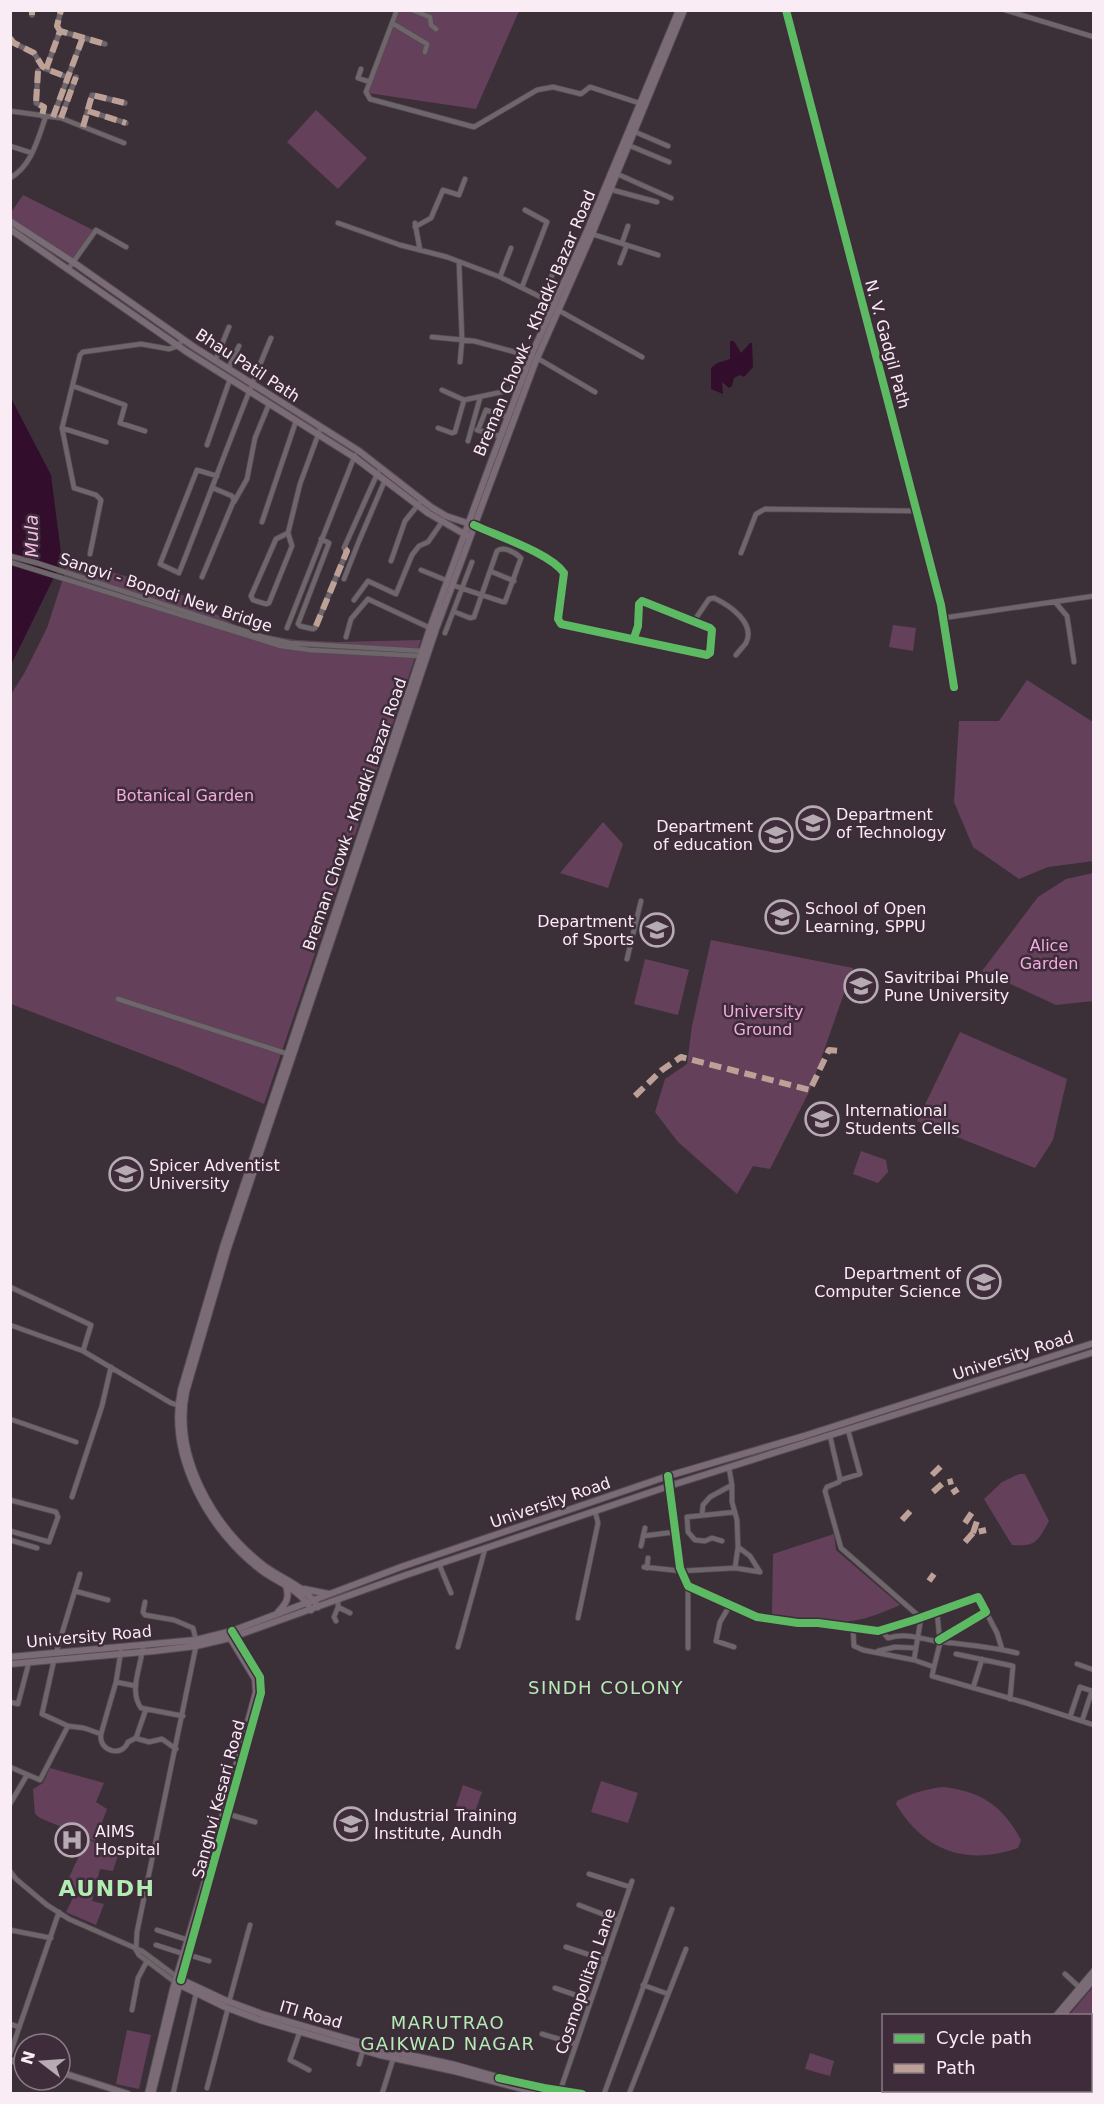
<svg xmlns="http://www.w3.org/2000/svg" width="1104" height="2104" viewBox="0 0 1104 2104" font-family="'DejaVu Sans',sans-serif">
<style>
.green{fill:#65405b}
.water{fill:#330d2c}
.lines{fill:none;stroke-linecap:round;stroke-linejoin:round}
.minor-casing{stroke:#554c53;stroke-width:6}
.major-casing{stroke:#554c53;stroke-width:8}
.minor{stroke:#6f666c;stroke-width:4.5}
.major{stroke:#7a6b76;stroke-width:6}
.quiet{stroke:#bda197;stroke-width:6;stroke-dasharray:12 6;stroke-linecap:butt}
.cycleway-casing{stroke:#3f2c3a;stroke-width:11}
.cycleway{stroke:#5cba63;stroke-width:8}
.labels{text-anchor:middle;stroke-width:5;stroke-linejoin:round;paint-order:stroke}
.street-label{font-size:16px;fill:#f9ecf5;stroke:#3f2c3a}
.park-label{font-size:16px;fill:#f3abe1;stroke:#3f2c3a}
.poi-label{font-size:16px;fill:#f9ecf5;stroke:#3f2c3a;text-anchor:start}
.water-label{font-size:18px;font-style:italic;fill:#f7bde8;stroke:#3f2c3a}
.neighbourhood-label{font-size:18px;letter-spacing:1.5px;fill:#b1edb3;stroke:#3f2c3a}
.district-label{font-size:22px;font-weight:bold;letter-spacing:1.5px;fill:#b1edb3;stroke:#3f2c3a}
</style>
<rect width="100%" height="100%" fill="#3b3038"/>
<!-- green -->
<path class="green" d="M395 11H519L476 109 368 93Z
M316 110 367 158 338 189 287 142Z
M23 195 93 230 72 259 11 218 10 214Z
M69 560 174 590 240 628 265 635 297 640 337 642 421 640 264 1104 179 1068 11 1004 10 696 25 672 47 628Z
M893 625 916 628 913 651 889 647Z
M1027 680 1093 722 1094 861 1048 867 1019 879 973 847 954 802 959 721H999Z
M603 822 623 844 608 888 560 873Z
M1093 873V1001L1056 1005 982 971 1038 897 1066 879Z
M711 940 853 968 810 1090 770 1169 753 1166 737 1194 678 1142 655 1112 665 1079 687 1064 692 1026Z
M645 959 689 970 678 1015 634 1004Z
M960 1032 1067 1079 1053 1140 1035 1168 917 1121Z
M861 1151 886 1160 888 1172 878 1183 853 1174Z
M1019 1474H1025L1049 1521C1038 1541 1036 1547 1012 1545L984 1499 1002 1482Z
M834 1534 836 1550 900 1605C890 1609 879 1614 869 1617 843 1625 797 1627 772 1615L773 1554Z
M50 1768 104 1783 96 1802 107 1809 95 1841 40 1818 35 1814 33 1789 43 1783Z
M601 1781 638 1793 628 1823 591 1812Z
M463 1785 482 1792 475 1812 456 1806Z
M943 1787C981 1791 1003 1806 1021 1840L1018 1848C966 1866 924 1851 896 1804L897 1801C912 1793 926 1789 943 1787Z
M87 1839 119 1852 113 1871 100 1869 92 1901 104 1904 96 1925 66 1912 75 1894 64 1888Z
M1093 1987V2058L1091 2057 1090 2016 1069 2015Z
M127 2030 151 2035 139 2089 116 2084Z
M810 2053 834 2061 830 2076 805 2069Z"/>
<!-- water -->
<path class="water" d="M730 341H734L741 353 750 343H752L753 367 744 377 740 375 734 378 732 386 729 388 722 382 723 394 711 389V368L717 363 730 359Z
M11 398 51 475 62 561 10 667Z"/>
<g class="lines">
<defs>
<path id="minor" d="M397 10 366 92 370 99 474 127 537 90 553 87 581 94 590 87 642 104
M412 10 430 17 431 25 436 29
M786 10 941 605 954 687
M1005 10 1094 37
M32 15V10
M392 23 427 44 425 52
M60 31 57 26 61 10
M10 38 14 43 34 53 42 66 46 69 67 77
M46 69 60 31 105 44
M361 69 358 78 370 82
M38 71 36 103 44 107 42 116
M10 111 61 118 124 143
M88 111 126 123
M53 117 83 37
M61 118 76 77
M83 127 92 95 125 103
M633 131 668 146
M628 145 669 162
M10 146 32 153
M615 173 671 198
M10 178C32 166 38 138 46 116
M609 189 657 202
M338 223 400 245 447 257 500 277 557 305
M415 223 420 250
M415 227 431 218 443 190 459 195 465 179
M592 234 658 255
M622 243 628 226
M459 262 462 340 460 362
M620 263 627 245
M69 268 96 230 126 247
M554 270 546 291 558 297
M500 277 511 248
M522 287 547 222 525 210
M558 310 642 357
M432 337 474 341 537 358 595 392
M215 361 229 327
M228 369 239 346
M73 386 125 405 120 423 145 431
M442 390 464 400 511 390 518 392
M62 428 106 442
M438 428 452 433 455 432 464 400
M477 430 500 436
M478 430 486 410 508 417
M468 441 480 398
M207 445 230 379
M217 476 197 470 160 564 179 573C210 495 238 416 271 338
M234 502 247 479 255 438 269 404
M262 522 296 421
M474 525C497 536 550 553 564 573L558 619 561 624 707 655 710 653 712 630 710 628 642 601 639 604 638 626 634 638
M288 533 292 546 269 603 266 604 253 600 251 596 276 539 288 533 300 484 321 427
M321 539 329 543 298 624 300 626 313 629 315 628 347 551 344 548 378 472
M741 553 756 514 765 509 917 511
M90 554 101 500 96 495 74 488 62 428 80 355 83 352 141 344 169 349 178 346 183 339
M10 556 37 563 263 637 290 643 422 651
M391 561 405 521 422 500
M10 562 281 646 310 650 421 656
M421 570 448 581
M490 571 514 581
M202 577 234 500 232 496 213 488
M344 579 359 541 385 480
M452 585 503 602H505L521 558C515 552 503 546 497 551L474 617 470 618 455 612
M354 600 368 581 396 594 412 555 419 546 428 542 442 522
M1055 602 1067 616 1074 662
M943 618 1094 596
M694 621 709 599 714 598C729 605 756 623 746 643 743 647 739 651 736 655
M287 628 355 455
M445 633 472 562
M346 637 351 619 368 599 430 628
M627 959 641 901
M118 999 288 1054
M10 1287 91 1325 83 1351
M10 1325 83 1351 171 1403 181 1406
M10 1419 76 1442
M830 1436 840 1479 839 1482 827 1487 825 1491 841 1548 921 1618 914 1660 934 1667 940 1643 937 1612
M668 1476 680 1568 688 1586 757 1617 798 1623H818L878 1631 914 1620 978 1597 986 1612 939 1640
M840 1480 860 1474 848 1430
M72 1497 102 1406 111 1367
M10 1500 56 1512 58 1517 49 1542 10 1531
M702 1515 703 1505 710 1497 732 1485
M643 1536 675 1532
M10 1540 37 1548
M722 1541 712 1538 705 1541 695 1540 688 1532 687 1517 735 1512
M641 1546 645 1528
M738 1547 750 1556 760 1572
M439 1564 451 1593
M644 1567 681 1571 735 1568 738 1547 737 1520 732 1502V1485L729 1468
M647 1568 648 1558
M735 1568 760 1572
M75 1591 108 1600
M338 1599V1607L350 1613
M145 1602 143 1612 145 1615 174 1620 193 1628 196 1640
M730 1605 720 1622 716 1641 734 1647
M986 1612 997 1633 1002 1649
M578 1618 598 1523 595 1511
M336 1621 334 1617 338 1607
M853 1629 854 1646 863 1650 914 1660
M881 1630 888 1638C910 1632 921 1640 943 1642 968 1645 992 1647 1017 1653
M143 1645C142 1665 128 1690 141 1708L183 1716
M458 1647 485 1549
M688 1648V1586
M121 1651 116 1682 136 1686
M878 1651 895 1647 916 1648
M56 1653 80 1574
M956 1654 1013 1666 1010 1699
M1077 1664 1094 1670
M934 1667 932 1676 1026 1703 1094 1725
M116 1682 101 1734C98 1751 122 1758 128 1742L136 1738 146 1709
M973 1688 982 1659
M10 1702 18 1704 29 1662
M1070 1717 1080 1687 1092 1691 1082 1721
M68 1726 84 1728 101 1734
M135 1738 149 1742 162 1739 176 1749
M10 1767 40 1780 68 1726 42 1714 54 1660
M10 1804 27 1775
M228 1814 255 1822
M10 1871 16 1879 47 1905 69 1919 142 1951 177 1977
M589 1874 630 1887
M579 1905 618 1920
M10 1930 51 1938
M157 1930 188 1940
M156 1945 184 1954
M566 1947 605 1960
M136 1950 137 1932 196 1646
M136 1950 139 1955 175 1982
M189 1955 209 1961
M1065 1974 1079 1987
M643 1985 668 1994
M555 1988 590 2000
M229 2002 250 1925
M132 2010 138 1978 147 1961
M10 2024 19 2027
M300 2031 290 2060 309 2070
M542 2034 576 2044
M10 2054 59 1912
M359 2064 363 2050
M207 2088 228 2008
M173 2094 196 1994
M382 2094 394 2056
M559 2094 632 1881
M604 2094 672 1909
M629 2094 686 1949"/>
<path id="major" d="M10 221 73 262 194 347 359 451 431 507 446 516 473 525
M10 229 187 352 354 457 428 513 466 535
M304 1589 329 1594
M318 1607C306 1586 281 1579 263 1565 213 1526 173 1456 186 1392L228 1248 436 629 535 363 592 234 684 10
M311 1610C302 1590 278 1583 261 1570 209 1531 167 1456 181 1390L223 1247 430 628 491 462 531 356 587 231 679 10
M278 1612C286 1604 290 1598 286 1586
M10 1657 196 1640 232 1631 401 1567 668 1476 804 1436 1094 1343
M10 1664 154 1651 196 1646 230 1638 403 1576 669 1486 1094 1352
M180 1979 227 2001 262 2014 382 2049 455 2065 518 2083 582 2094
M176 1983 225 2007 260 2020 380 2055 454 2071 542 2094
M1056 2016 1094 1971
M1062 2016 1094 1979
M10 2060 24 2064
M60 2072 128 2094
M148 2094 173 1989 204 1885 256 1692 255 1679 229 1636
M152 2094 178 1990 208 1887 261 1693 260 1677 233 1634
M991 2094 994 2090
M998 2094 1001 2090"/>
</defs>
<!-- minor casing -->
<use href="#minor" class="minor-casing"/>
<!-- major casing -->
<use href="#major" class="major-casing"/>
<!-- minor -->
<use href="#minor" class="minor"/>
<!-- major -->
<use href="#major" class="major"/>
<!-- quiet -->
<path class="quiet" d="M32 15V10
M60 31 57 26 61 10
M10 38 14 43 34 53 42 66 46 69 67 77
M46 69 60 31 105 44
M38 71 36 103 44 107 42 116
M88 111 126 123
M53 117 83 37
M61 118 76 77
M83 127 92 95 125 103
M316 626 347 551 344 548
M635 1096 662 1070 681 1057 810 1090 829 1050 840 1051
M932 1475 942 1465
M933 1492 942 1484 953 1481
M952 1493 958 1489
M902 1520 914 1507
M965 1523 973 1511
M973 1533 978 1518
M965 1542 973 1533 986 1530
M929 1581 934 1574"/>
<defs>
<path id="cycleway" d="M786 10 941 605 954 687
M474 525C497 536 550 553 564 573L558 619 561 624 707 655 710 653 712 630 710 628 642 601 639 604 638 626 634 638
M668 1476 680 1568 688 1586 757 1617 798 1623H818L878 1631 914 1620 978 1597 986 1612 939 1640
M181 1980 261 1693 260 1677 232 1631
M499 2078 544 2088 582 2094"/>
</defs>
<!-- cycleway casing -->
<use href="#cycleway" class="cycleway-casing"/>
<!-- cycleway -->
<use href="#cycleway" class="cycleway"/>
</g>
<!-- icons -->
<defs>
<symbol id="university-ring" viewBox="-11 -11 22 22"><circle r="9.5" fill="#3f2c3a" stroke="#b6aab3" stroke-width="1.5"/><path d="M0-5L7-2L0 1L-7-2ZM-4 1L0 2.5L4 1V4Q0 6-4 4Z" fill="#b6aab3"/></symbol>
<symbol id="hospital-ring" viewBox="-11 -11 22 22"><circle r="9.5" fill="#3f2c3a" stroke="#b6aab3" stroke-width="1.5"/><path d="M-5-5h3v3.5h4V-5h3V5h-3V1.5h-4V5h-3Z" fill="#b6aab3"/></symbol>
</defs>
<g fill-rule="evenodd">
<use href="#university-ring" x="794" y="804" width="38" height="38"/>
<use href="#university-ring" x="757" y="816" width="38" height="38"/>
<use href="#university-ring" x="763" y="898" width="38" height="38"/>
<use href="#university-ring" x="638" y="911" width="38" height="38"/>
<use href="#university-ring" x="842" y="967" width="38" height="38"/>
<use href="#university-ring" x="803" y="1100" width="38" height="38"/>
<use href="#university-ring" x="107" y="1155" width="38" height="38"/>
<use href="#university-ring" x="965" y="1263" width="38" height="38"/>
<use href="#university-ring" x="332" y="1805" width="38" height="38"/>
<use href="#hospital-ring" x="53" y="1821" width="38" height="38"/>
</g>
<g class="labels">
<!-- street labels -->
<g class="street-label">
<text transform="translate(534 323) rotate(-67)" y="6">Breman Chowk - Khadki Bazar Road</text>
<text transform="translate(888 344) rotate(75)" y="6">N. V. Gadgil Path</text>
<text transform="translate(248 365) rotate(33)" y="6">Bhau Patil Path</text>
<text transform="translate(166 592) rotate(18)" y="6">Sangvi - Bopodi New Bridge</text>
<text transform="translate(354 814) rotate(-71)" y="6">Breman Chowk - Khadki Bazar Road</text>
<text transform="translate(1013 1355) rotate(-18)" y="6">University Road</text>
<text transform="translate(550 1502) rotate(-19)" y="6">University Road</text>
<text transform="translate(89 1636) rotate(-5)" y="6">University Road</text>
<text transform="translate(218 1799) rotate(-75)" y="6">Sanghvi Kesari Road</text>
<text transform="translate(585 1981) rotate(-71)" y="6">Cosmopolitan Lane</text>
<text transform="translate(311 2014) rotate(16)" y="6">ITI Road</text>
</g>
<!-- park labels -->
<g class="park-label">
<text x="185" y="801">Botanical Garden</text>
<text x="1049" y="951">Alice<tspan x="1049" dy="18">Garden</tspan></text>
<text x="763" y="1017">University<tspan x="763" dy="18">Ground</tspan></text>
</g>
<!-- poi labels -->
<g class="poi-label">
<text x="836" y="820">Department<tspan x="836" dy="18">of Technology</tspan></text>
<text x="753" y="832" text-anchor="end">Department<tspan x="753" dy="18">of education</tspan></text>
<text x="805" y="914">School of Open<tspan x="805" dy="18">Learning, SPPU</tspan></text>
<text x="634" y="927" text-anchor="end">Department<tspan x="634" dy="18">of Sports</tspan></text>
<text x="884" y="983">Savitribai Phule<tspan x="884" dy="18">Pune University</tspan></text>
<text x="845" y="1116">International<tspan x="845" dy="18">Students Cells</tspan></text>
<text x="149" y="1171">Spicer Adventist<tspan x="149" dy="18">University</tspan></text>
<text x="961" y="1279" text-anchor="end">Department of<tspan x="961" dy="18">Computer Science</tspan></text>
<text x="374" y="1821">Industrial Training<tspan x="374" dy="18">Institute, Aundh</tspan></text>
<text x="95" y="1837">AIMS<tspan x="95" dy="18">Hospital</tspan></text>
</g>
<!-- water labels -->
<g class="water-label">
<text transform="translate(32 536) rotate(-91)" y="6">Mula</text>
</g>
<!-- neighbourhood labels -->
<g class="neighbourhood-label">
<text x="606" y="1694">SINDH COLONY</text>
<text x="448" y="2029">MARUTRAO<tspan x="448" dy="21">GAIKWAD NAGAR</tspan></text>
</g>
<!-- district labels -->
<g class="district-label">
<text x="107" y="1896">AUNDH</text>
</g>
</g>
<!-- border -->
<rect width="1104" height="2104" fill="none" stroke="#f9ecf5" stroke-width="24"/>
<!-- legend -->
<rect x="882" y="2014" width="210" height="78" fill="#3f2c3a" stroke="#897985" stroke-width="1.5"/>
<rect x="894" y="2034" width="30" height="9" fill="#5cba63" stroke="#897985" stroke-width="1.5"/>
<text x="936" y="2044" font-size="18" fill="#f9ecf5">Cycle path</text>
<rect x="894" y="2064" width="30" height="9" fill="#bda197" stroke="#897985" stroke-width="1.5"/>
<text x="936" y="2074" font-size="18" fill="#f9ecf5">Path</text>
<!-- north arrow -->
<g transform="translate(42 2062) rotate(287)"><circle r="28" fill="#3f2c3a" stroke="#897985" stroke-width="1.5"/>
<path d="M0-4.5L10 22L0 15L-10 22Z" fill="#b6aab3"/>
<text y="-9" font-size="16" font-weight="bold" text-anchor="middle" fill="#f9ecf5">N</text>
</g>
</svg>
